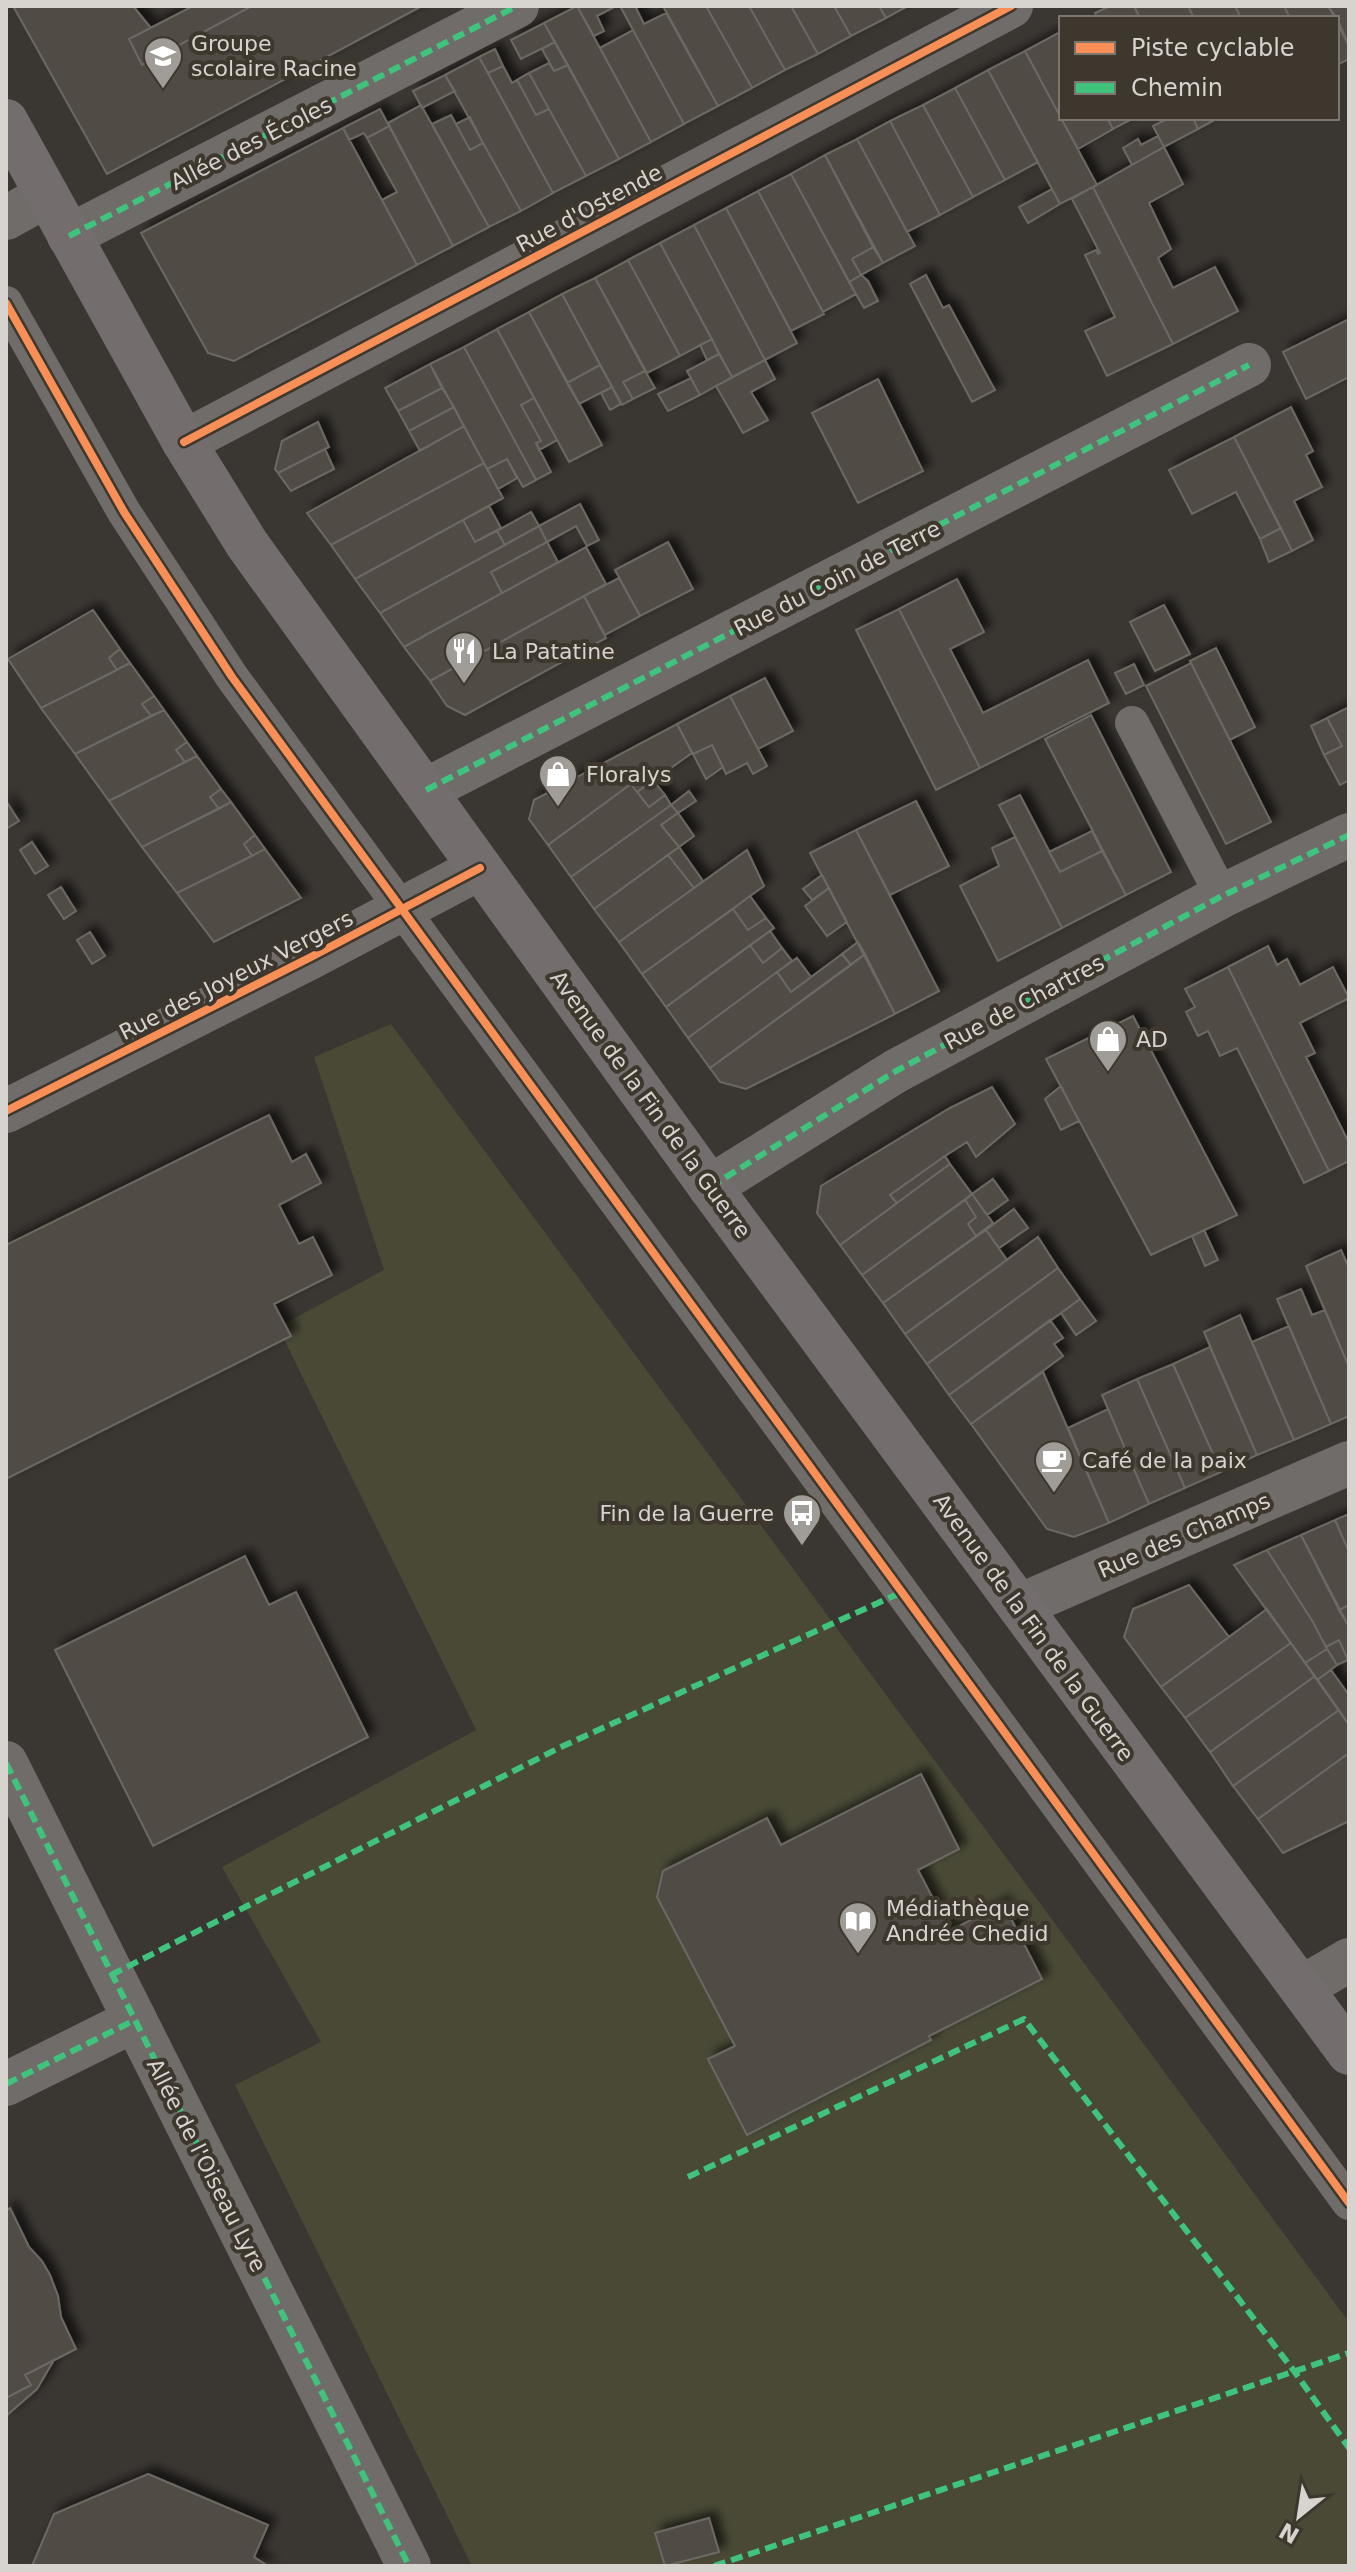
<svg xmlns="http://www.w3.org/2000/svg" width="1355" height="2572" viewBox="0 0 1355 2572" font-family="'DejaVu Sans',sans-serif">
<style>
.green{fill:#494936}
.building{fill:#514b45;stroke:#6c6864;stroke-width:2;filter:url(#shadow)}
.lines{fill:none;stroke-linecap:round;stroke-linejoin:round}
.service{stroke:#706c6a;stroke-width:34}
.pedestrian{stroke:#706c6a;stroke-width:44}
.minor{stroke:#706c6a;stroke-width:44}
.secondary{stroke:#736d6d;stroke-width:44}
.quiet{stroke:#40c37c;stroke-width:6;stroke-dasharray:12 6;stroke-linecap:butt}
.cycleway-casing{stroke:#3d372e;stroke-width:13}
.cycleway{stroke:#f78f57;stroke-width:8}
.labels{text-anchor:middle;stroke-width:8;stroke-linejoin:round;paint-order:stroke}
.poi-label{font-size:22px;fill:#d7d3ce;stroke:#3d372e;text-anchor:start}
.street-label{font-size:22px;fill:#d7d3ce;stroke:#3d372e}
</style>
<defs>
<filter id="shadow"><feDropShadow dx="7" dy="-7" stdDeviation="4" flood-color="#0009"/></filter>
</defs>
<rect width="100%" height="100%" fill="#3a3632"/>
<!-- green -->
<path class="green" d="M391 1024 1349 2322V2566H472L235 2085 321 2042 222 1867 476 1730 278 1327 384 1270 314 1057Z"/>
<!-- building -->
<path class="building" d="M13 6H133L151 28 129 39 142 65 252 6H422L107 174Z
M193 6H252L142 65 129 39Z
M577 6H616L597 16 604 31 594 36Z
M577 6 651 142 619 159 544 23Z
M620 6H635L644 24 666 13 718 106 684 124Z
M663 6H706L752 88 718 106Z
M706 6H749L785 70 752 88Z
M749 6H791L818 54 785 70Z
M791 6H834L851 36 818 54Z
M834 6H879L886 18 851 36Z
M879 6H908L886 18Z
M1110 6H1134L1140 18H1098L1095 13Z
M1134 6H1188L1194 18H1140Z
M1188 6H1235L1241 18H1194Z
M1235 6H1284L1290 18H1241Z
M1284 6H1328L1335 18H1290Z
M1328 6H1349V46L1337 18Z
M544 23 555 42 521 59 511 40Z
M1337 23 1349 46V59L1337 65Z
M633 30 684 124 651 142 600 48Z
M1060 32 1061 34V118L1025 51Z
M555 42 568 65 554 71 542 49Z
M495 49 503 66 488 73 479 57Z
M1025 51 1097 185 1060 204 988 70Z
M479 57 553 193 521 211 445 75Z
M549 63 554 71 568 65 619 159 586 176 529 73Z
M503 66 512 83 517 80 536 115 549 109 586 176 553 193 488 73Z
M988 70 1038 162 1005 180 955 88Z
M529 73 549 109 536 115 517 80Z
M445 75 455 91 422 108 413 91Z
M955 88 1005 180 973 197 923 105Z
M421 105 489 227 453 246 388 123Z
M923 105 973 197 940 215 890 121Z
M380 109 389 126 367 138 364 133 349 140 343 128Z
M451 115 470 150 483 143 521 211 489 227 432 124Z
M470 117 483 143 470 150 456 124Z
M1061 118H1107L1113 129 1078 149Z
M1107 118H1134L1113 129Z
M1169 118H1193L1198 129 1164 147 1153 126Z
M1193 118H1218L1198 129Z
M890 121 940 215 907 232 857 139Z
M389 126 453 246 417 265 382 200 397 192 367 138Z
M343 128 417 265 234 361 208 353 141 233Z
M1158 136 1164 147 1132 165 1123 148 1138 139 1141 145Z
M857 139 915 246 883 263 825 155Z
M1164 147 1183 184 1149 203 1171 249 1158 258 1173 288 1215 267 1238 311 1173 344 1093 187Z
M825 155 873 247 852 259 861 275 849 282 791 174Z
M791 174 856 294 823 312 758 191Z
M1093 187 1173 344 1107 376 1085 331 1115 317 1085 255 1096 250 1098 254 1100 253 1072 199Z
M1052 189 1060 204 1028 223 1019 207Z
M758 191 824 314 791 331 726 208Z
M726 208 797 343 765 360 694 225Z
M694 225 765 360 732 377 660 243Z
M660 243 712 339 680 356 628 260Z
M873 247 883 263 861 275 852 259Z
M628 260 680 356 647 373 595 278Z
M861 275 868 281 878 301 864 308 849 282Z
M926 275 943 308 949 305 995 390 972 402 910 284Z
M595 278 645 371 623 382 633 399 622 405 562 294Z
M562 294 600 365 567 383 529 312Z
M529 312 602 445 569 462 497 329Z
M1349 319V377L1306 399 1283 352Z
M497 329 534 398 521 405 541 441 536 443 551 472 536 480 464 347Z
M712 339 719 354 707 360 700 345Z
M464 347 536 480 523 487 507 459 487 469 430 364Z
M719 354 732 377 700 395 687 371Z
M765 360 775 379 751 392 768 420 743 433 716 386Z
M430 364 442 388 398 411 385 388Z
M600 365 612 387 579 404 567 383Z
M645 371 655 388 633 399 623 382Z
M691 378 700 395 668 411 658 394Z
M878 379 923 471 858 503 812 413Z
M612 387 621 404 610 410 601 393Z
M442 388 454 407 409 431 398 411Z
M534 398 557 440 539 450 536 443 541 441 521 405Z
M454 407 464 426 420 451 409 431Z
M1291 407 1313 451 1306 455 1322 487 1294 501 1313 540 1292 551 1234 437Z
M318 422 329 447 278 473 275 469 282 441Z
M464 426 484 463 331 545 307 513Z
M1234 437 1281 528 1260 539 1236 492 1192 514 1169 470Z
M325 449 334 469 291 491 278 473Z
M507 459 517 478 498 489 487 469Z
M484 463 503 498 355 579 331 545Z
M580 504 599 540 587 546 576 526 547 542 539 526Z
M489 506 501 528 475 542 463 520Z
M531 512 539 526 505 545 497 531Z
M463 520 475 542 497 531 505 545 380 613 355 579Z
M539 526 547 542 491 572 502 593 404 647 380 613Z
M1281 528 1292 551 1269 562 1260 539Z
M547 542 558 562 502 593 491 572Z
M668 542 693 589 640 616 615 570Z
M586 547 606 584 584 596 430 681 404 647Z
M619 578 640 616 605 635 584 596Z
M957 579 984 632 950 649 983 713 1088 660 1109 703 980 768 899 609Z
M584 596 606 638 465 715 447 706 430 681Z
M1164 605 1190 654 1155 671 1130 622Z
M899 609 980 768 936 790 856 630Z
M93 610 120 649 109 658 117 670 41 708 8 659Z
M1216 648 1255 727 1230 740 1190 661Z
M120 649 130 663 117 670 109 658Z
M130 663 154 696 142 704 151 716 75 754 41 708Z
M1191 663 1271 822 1226 844 1146 686Z
M1134 664 1144 685 1126 694 1115 673Z
M765 678 793 731 758 749 730 696Z
M154 696 164 710 151 716 142 704Z
M730 696 767 766 753 774 747 763 726 774 712 745 693 754 677 724Z
M1349 707V780L1340 785 1324 755 1342 746 1327 718Z
M164 710 187 742 176 750 185 762 109 801 75 754Z
M1091 715 1171 872 1126 895 1045 739Z
M1327 718 1342 746 1324 755 1311 726Z
M677 724 692 753 637 792 631 784 548 845 529 819 534 800Z
M187 742 197 756 185 762 176 750Z
M712 745 723 767 706 779 693 754Z
M197 756 221 789 210 797 219 809 142 847 109 801Z
M653 780 665 795 649 807 637 792Z
M631 784 649 807 665 795 671 805 571 877 548 845Z
M221 789 231 802 219 809 210 797Z
M689 791 696 801 678 813 671 805Z
M1020 795 1060 872 1102 851 1126 895 1062 928 999 805Z
M6 801 19 821 6 829Z
M916 801 949 866 890 895 856 830Z
M231 802 255 835 244 844 252 856 177 893 142 847Z
M671 805 678 813 661 825 679 847 594 909 571 877Z
M678 813 694 836 679 847 661 825Z
M856 830 939 991 895 1014 810 853Z
M1092 831 1102 851 1060 872 1049 852Z
M255 835 265 849 252 856 244 844Z
M1015 837 1062 928 998 961 960 886 999 866 992 848Z
M32 842 48 866 35 874 20 850Z
M679 847 703 881 694 888 668 855Z
M265 849 301 898 214 942 177 893Z
M747 850 764 886 642 974 619 942Z
M668 855 694 888 619 942 594 909Z
M822 875 829 888 812 900 803 889Z
M61 887 76 911 64 919 48 895Z
M829 888 847 922 827 936 805 906Z
M750 896 766 918 748 930 733 909Z
M733 909 748 930 766 918 774 928 666 1007 642 974Z
M770 931 782 948 763 963 750 945Z
M90 932 105 956 92 964 77 940Z
M858 942 865 954 851 965 842 954Z
M750 945 763 963 782 948 792 961 688 1038 666 1007Z
M1268 946 1277 965 1287 959 1300 985 1333 967 1349 998 1300 1023 1315 1053 1306 1057 1349 1143V1161L1329 1171 1228 967Z
M842 954 851 965 710 1068 688 1038 777 972 791 992Z
M865 954 895 1014 746 1089 720 1082 710 1068Z
M797 958 811 977 791 992 777 972Z
M1228 967 1329 1171 1304 1183 1237 1048 1220 1056 1208 1031 1198 1036 1186 1012 1195 1007 1185 989Z
M1133 1016 1237 1215 1151 1255 1046 1059Z
M1061 1086 1079 1121 1061 1130 1045 1099Z
M992 1087 1015 1124 976 1157 967 1142 945 1156 890 1195 897 1203 840 1245 817 1213 821 1186 950 1108Z
M269 1115 292 1162 306 1154 321 1183 279 1205 299 1244 313 1237 332 1275 274 1304 291 1336 6 1479V1245Z
M945 1156 950 1164 897 1203 890 1195Z
M950 1164 972 1194 862 1275 840 1245Z
M993 1179 1008 1200 987 1215 972 1194Z
M972 1194 993 1223 976 1236 968 1224 976 1217 965 1200Z
M965 1200 976 1217 968 1224 976 1236 883 1303 862 1275Z
M1014 1209 1028 1228 999 1248 986 1230Z
M986 1230 1007 1260 905 1334 883 1303Z
M1204 1230 1218 1260 1205 1266 1192 1236Z
M1038 1237 1058 1268 927 1364 905 1334Z
M1341 1250 1349 1268V1367L1306 1266Z
M1058 1268 1080 1299 949 1395 927 1364Z
M1301 1289 1312 1315 1325 1310 1349 1367V1416L1331 1424 1277 1299Z
M1080 1299 1096 1321 1076 1335 1061 1313Z
M1240 1315 1294 1440 1257 1455 1204 1332Z
M1050 1320 1063 1338 1054 1344 1063 1356 971 1424 949 1395Z
M1289 1326 1331 1424 1294 1440 1252 1342Z
M1210 1347 1257 1455 1221 1472 1173 1364Z
M1173 1364 1221 1472 1185 1488 1137 1379Z
M1043 1372 1109 1523 1074 1537 1047 1529 971 1424Z
M1137 1379 1185 1488 1149 1504 1102 1395Z
M1108 1409 1149 1504 1109 1523 1068 1428Z
M1349 1514V1552L1335 1520Z
M1335 1520 1349 1552V1605L1339 1610 1301 1535Z
M1301 1535 1349 1627 1348 1660 1339 1640 1326 1647 1313 1622 1267 1550Z
M1267 1550 1313 1622 1327 1649 1305 1663 1234 1565Z
M245 1556 269 1605 296 1592 368 1737 153 1846 55 1650Z
M1189 1585 1229 1637 1161 1687 1124 1637 1133 1609Z
M1349 1605V1627L1339 1610Z
M1267 1609 1291 1643 1185 1718 1161 1687Z
M1339 1640 1348 1660 1337 1665 1326 1647Z
M1291 1643 1315 1676 1210 1752 1185 1718Z
M1327 1649 1337 1665 1317 1680 1305 1663Z
M1331 1670 1349 1695V1725L1317 1680Z
M1315 1676 1339 1710 1233 1786 1210 1752Z
M1339 1710 1349 1725V1753L1258 1819 1233 1786Z
M1349 1753V1821L1283 1853 1258 1819Z
M921 1774 959 1849 918 1870 950 1931 1003 1903 1042 1979 929 2036 931 2040 747 2135 708 2059 735 2046 657 1897 663 1871 767 1818 781 1845Z
M10 2208 29 2247 42 2261 50 2275 58 2296 61 2317 76 2349 25 2375 31 2385 6 2398V2211Z
M54 2360 37 2389 6 2416V2398L31 2385 25 2375Z
M148 2474 268 2525 254 2557 268 2566H32L54 2514Z
M709 2518 719 2552 665 2566 655 2533Z"/>
<g class="lines">
<!-- service -->
<path class="service" d="M6 303 124 512 232 677 1349 2203
M1132 723 1222 896"/>
<!-- pedestrian -->
<path class="pedestrian" d="M69 236 517 6
M6 2084 135 2020"/>
<!-- minor -->
<path class="minor" d="M6 218 47 195
M184 442 1011 6
M426 790 1249 365
M6 1111 311 957 480 868
M710 1187 896 1071 1222 896 1349 835
M1019 1606 1349 1463
M6 1763 409 2566
M1301 1988 1349 1960"/>
<!-- secondary -->
<path class="secondary" d="M6 121 184 442 247 544 710 1187 1349 2053"/>
<!-- quiet -->
<path class="quiet" d="M69 236 517 6
M426 790 1249 365
M710 1187 896 1071 1222 896 1349 835
M6 1763 409 2566
M111 1975 561 1747 902 1592
M6 2084 135 2020
M688 2177 1024 2019 1294 2371 1349 2448
M714 2566 1349 2353"/>
<defs>
<path id="cycleway" d="M6 303 124 512 232 677 1349 2203
M184 442 1011 6
M6 1111 311 957 480 868"/>
</defs>
<!-- cycleway casing -->
<use href="#cycleway" class="cycleway-casing"/>
<!-- cycleway -->
<use href="#cycleway" class="cycleway"/>
</g>
<!-- icons -->
<defs>
<symbol id="school-pin" viewBox="-11 -11 22 30"><path d="M0 17L-7.5 6A9.5 9.5 0 1 1 7.5 6Z" fill="#a09c97" stroke="#3d372e"/><path d="M0-5L7-2L0 1L-7-2ZM-4 1L0 2.5L4 1V4Q0 6-4 4Z" fill="#fff"/></symbol>
<symbol id="restaurant-pin" viewBox="-11 -11 22 30"><path d="M0 17L-7.5 6A9.5 9.5 0 1 1 7.5 6Z" fill="#a09c97" stroke="#3d372e"/><path d="M-5-6h1v4h1v-4h1v4h1v-4h1v5L-1.5 .5V6h-2V.5L-5-1ZM5-6V6H3V1.5H1.5Q1.5-4 5-6Z" fill="#fff"/></symbol>
<symbol id="shop-pin" viewBox="-11 -11 22 30"><path d="M0 17L-7.5 6A9.5 9.5 0 1 1 7.5 6Z" fill="#a09c97" stroke="#3d372e"/><path d="M-5-2.5h2.3a2.7 3.5 0 0 1 5.4 0H5L5.5 6h-11ZM-1.5-2.5h3a1.5 2.3 0 0 0-3 0Z" fill="#fff"/></symbol>
<symbol id="cafe-pin" viewBox="-11 -11 22 30"><path d="M0 17L-7.5 6A9.5 9.5 0 1 1 7.5 6Z" fill="#a09c97" stroke="#3d372e"/><path d="M-5.5-4.5H6V0H3Q3 3.5 0 3.5H-2.5Q-5.5 3.5-5.5 0ZM3-3.2v2h1.7v-2ZM-6 4.5H4V6H-6Z" fill="#fff"/></symbol>
<symbol id="bus-pin" viewBox="-11 -11 22 30"><path d="M0 17L-7.5 6A9.5 9.5 0 1 1 7.5 6Z" fill="#a09c97" stroke="#3d372e"/><path d="M-5-6H5V4H4V6H2V4H-2V6H-4V4H-5ZM-3.5-4V0h7V-4ZM-3.5 1.2v1.5H-2V1.2ZM2 1.2v1.5H3.5V1.2Z" fill="#fff"/></symbol>
<symbol id="library-pin" viewBox="-11 -11 22 30"><path d="M0 17L-7.5 6A9.5 9.5 0 1 1 7.5 6Z" fill="#a09c97" stroke="#3d372e"/><path d="M-6-4Q-3-5.5-.7-3.5V5Q-3 3-6 4ZM6-4Q3-5.5 .7-3.5V5Q3 3 6 4Z" fill="#fff"/></symbol>
</defs>
<g fill-rule="evenodd">
<use href="#school-pin" x="141" y="34" width="44" height="60"/>
<use href="#restaurant-pin" x="442" y="629" width="44" height="60"/>
<use href="#shop-pin" x="536" y="752" width="44" height="60"/>
<use href="#shop-pin" x="1086" y="1017" width="44" height="60"/>
<use href="#cafe-pin" x="1032" y="1438" width="44" height="60"/>
<use href="#bus-pin" x="780" y="1491" width="44" height="60"/>
<use href="#library-pin" x="836" y="1899" width="44" height="60"/>
</g>
<g class="labels">
<!-- poi labels -->
<g class="poi-label">
<text x="191" y="51">Groupe<tspan x="191" dy="25">scolaire Racine</tspan></text>
<text x="492" y="659">La Patatine</text>
<text x="586" y="782">Floralys</text>
<text x="1136" y="1047">AD</text>
<text x="1082" y="1468">Café de la paix</text>
<text x="774" y="1521" text-anchor="end">Fin de la Guerre</text>
<text x="886" y="1916">Médiathèque<tspan x="886" dy="25">Andrée Chedid</tspan></text>
</g>
<!-- street labels -->
<g class="street-label">
<text transform="translate(251 143) rotate(-27)" y="8">Allée des Écoles</text>
<text transform="translate(589 208) rotate(-28)" y="8">Rue d'Ostende</text>
<text transform="translate(837 578) rotate(-27)" y="8">Rue du Coin de Terre</text>
<text transform="translate(236 975) rotate(-27)" y="8">Rue des Joyeux Vergers</text>
<text transform="translate(1024 1002) rotate(-28)" y="8">Rue de Chartres</text>
<text transform="translate(651 1104) rotate(54)" y="8">Avenue de la Fin de la Guerre</text>
<text transform="translate(1184 1535) rotate(-23)" y="8">Rue des Champs</text>
<text transform="translate(1034 1627) rotate(54)" y="8">Avenue de la Fin de la Guerre</text>
<text transform="translate(207 2165) rotate(63)" y="8">Allée de l'Oiseau Lyre</text>
</g>
</g>
<!-- border -->
<rect width="1355" height="2572" fill="none" stroke="#d7d3ce" stroke-width="16"/>
<!-- legend -->
<rect x="1059" y="16" width="280" height="104" fill="#3d372e" stroke="#7b756e" stroke-width="2"/>
<rect x="1075" y="42" width="40" height="12" fill="#f78f57" stroke="#7b756e" stroke-width="2"/>
<text x="1131" y="56" font-size="24" fill="#d7d3ce">Piste cyclable</text>
<rect x="1075" y="82" width="40" height="12" fill="#40c37c" stroke="#7b756e" stroke-width="2"/>
<text x="1131" y="96" font-size="24" fill="#d7d3ce">Chemin</text>
<!-- north arrow -->
<g transform="translate(1299 2516) rotate(210)" stroke="#3d372e" stroke-width="6" paint-order="stroke">
<path d="M0-6L14 30L0 20L-14 30Z" fill="#d7d3ce"/>
<text y="-12" font-size="22" font-weight="bold" text-anchor="middle" fill="#d7d3ce">N</text>
</g>
</svg>
